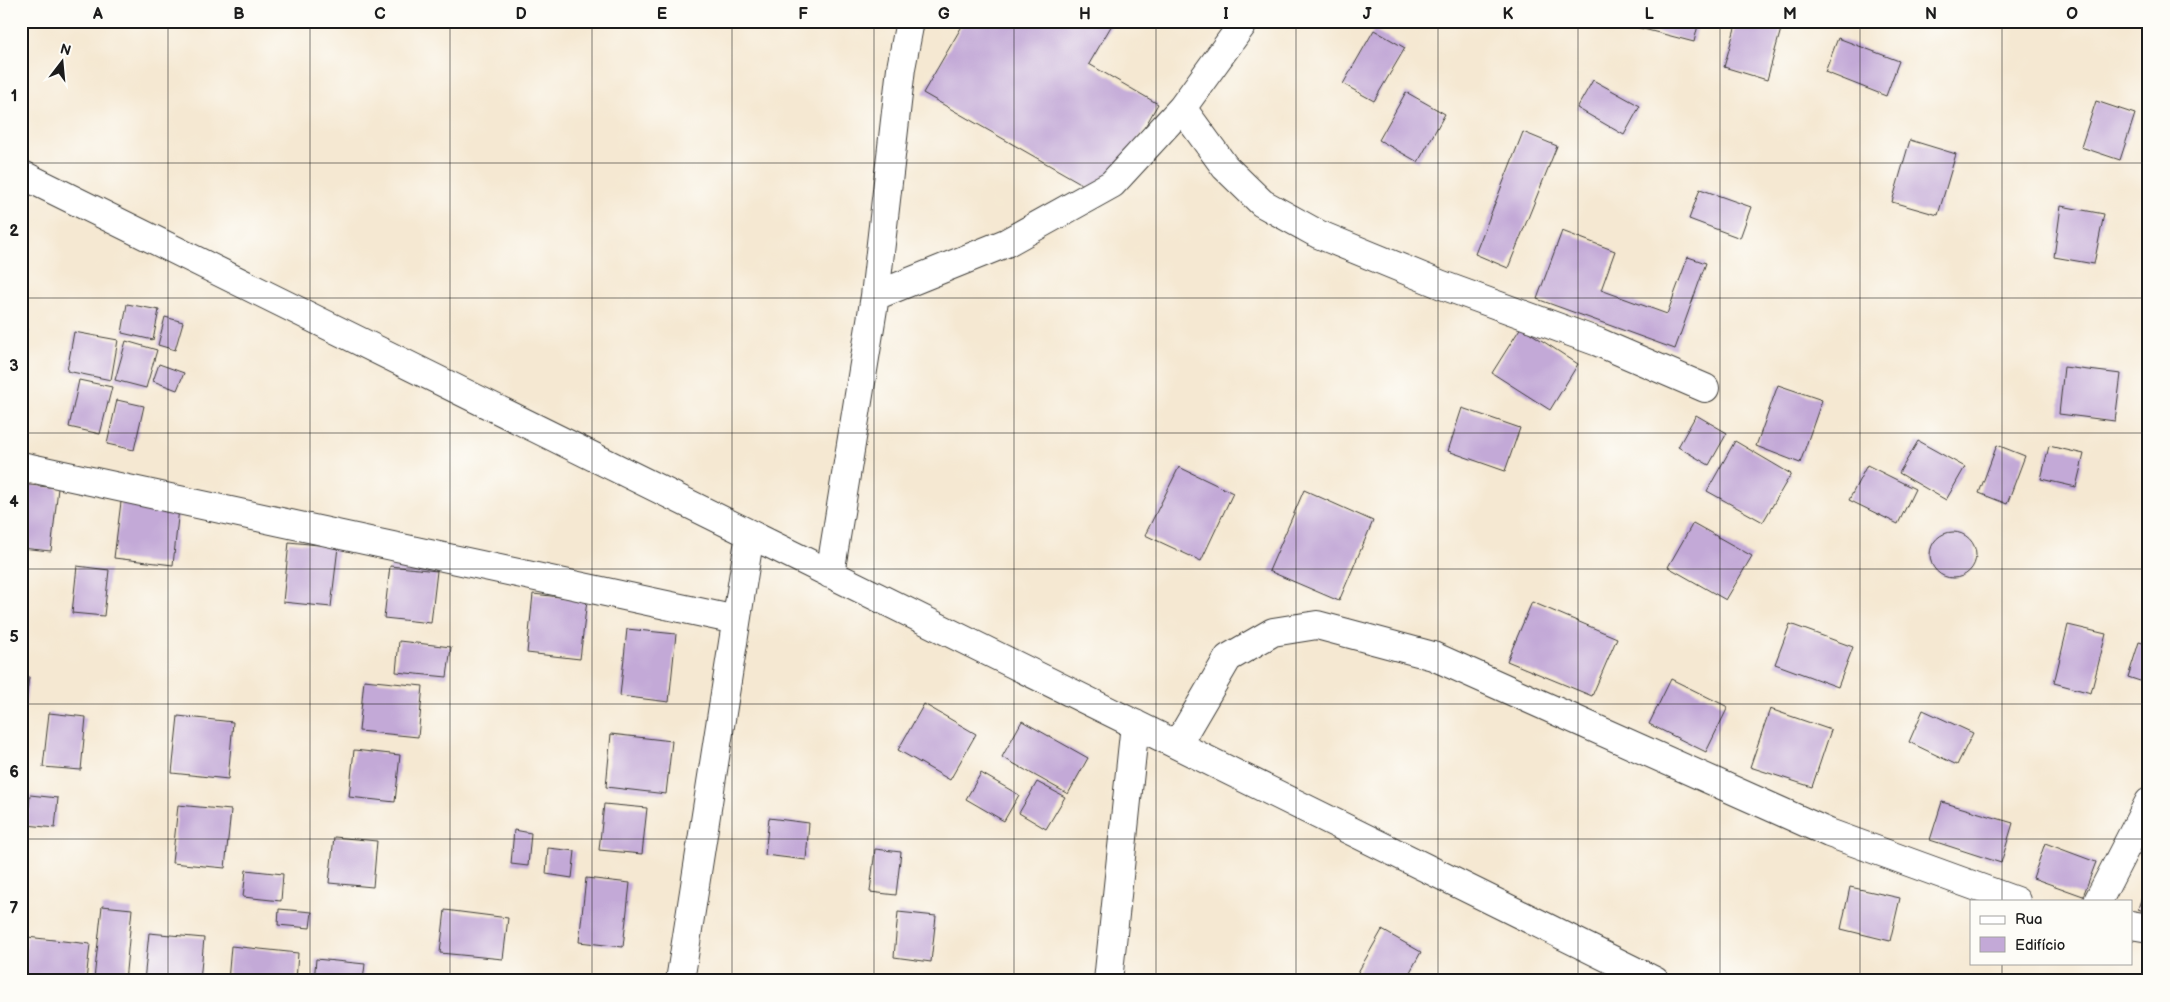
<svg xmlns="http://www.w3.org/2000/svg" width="2170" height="1002" viewBox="0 0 2170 1002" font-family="'Balsamiq Sans',sans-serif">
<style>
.building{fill:#c3a9d7}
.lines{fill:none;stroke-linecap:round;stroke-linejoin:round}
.minor-casing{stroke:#3d3b37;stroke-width:30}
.minor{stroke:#fff;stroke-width:28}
.grid{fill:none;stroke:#1c1c1c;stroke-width:1;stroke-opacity:0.55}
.neatline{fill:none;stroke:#1c1c1c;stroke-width:2}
.grid-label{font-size:16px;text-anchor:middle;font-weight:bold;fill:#1c1c1c}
</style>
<rect width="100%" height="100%" fill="#fdfcf7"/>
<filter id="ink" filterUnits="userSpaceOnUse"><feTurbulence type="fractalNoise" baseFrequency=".02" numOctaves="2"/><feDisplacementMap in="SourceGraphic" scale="10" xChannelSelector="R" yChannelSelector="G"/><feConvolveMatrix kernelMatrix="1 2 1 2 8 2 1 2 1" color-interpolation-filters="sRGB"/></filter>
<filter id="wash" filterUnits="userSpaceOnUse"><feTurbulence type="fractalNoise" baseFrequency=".0096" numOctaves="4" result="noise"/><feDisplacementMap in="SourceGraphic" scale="20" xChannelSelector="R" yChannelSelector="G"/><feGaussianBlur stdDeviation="1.12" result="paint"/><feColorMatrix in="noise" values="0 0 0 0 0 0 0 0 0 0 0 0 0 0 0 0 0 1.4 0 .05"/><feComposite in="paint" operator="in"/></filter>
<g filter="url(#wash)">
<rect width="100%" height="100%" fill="#f5e8d2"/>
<g id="blocks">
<!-- building -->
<path class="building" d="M965 21 1113 23 1089 64 1158 104 1105 197 923 93Z
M1633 21H1699L1694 42 1632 26Z
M1737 21H1753L1781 29 1767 80 1724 67Z
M1374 30 1405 48 1374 101 1343 84Z
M1838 38 1899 61 1886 96 1825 72Z
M1593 80 1640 106 1624 135 1577 108Z
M1406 92 1445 114 1418 162 1379 140Z
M2096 101 2135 114 2120 160 2081 147Z
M1523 132 1557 146 1508 268 1475 254Z
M1910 140 1956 154 1938 215 1892 202Z
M1700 189 1751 207 1740 238 1689 219Z
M2061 206 2104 214 2094 264 2054 257Z
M1562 231 1615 251 1601 290 1667 314 1688 257 1706 263 1675 349 1537 299Z
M21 238 26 240 22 255H21Z
M127 304 159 310 153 340 122 333Z
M165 317 183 322 175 350 158 345Z
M1521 327 1578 364 1550 410 1492 373Z
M21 328 27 329 22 347H21Z
M74 332 118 340 111 380 67 371Z
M126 341 157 350 146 388 115 380Z
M159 364 184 373 177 390 153 381Z
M2064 367 2121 374 2115 421 2059 414Z
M79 380 112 387 100 434 69 427Z
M1778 385 1822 400 1800 463 1756 446Z
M117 400 144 406 134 450 107 444Z
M1462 408 1520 428 1505 471 1448 451Z
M1696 415 1727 433 1709 465 1678 447Z
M1735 441 1791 474 1763 522 1707 491Z
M1918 441 1965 467 1946 500 1899 473Z
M1997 445 2025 456 2007 504 1979 493Z
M2049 446 2084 454 2076 487 2041 479Z
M1867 465 1915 489 1898 524 1849 500Z
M1179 467 1233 493 1201 561 1145 535Z
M21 484 58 488 51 551 21 548Z
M1304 490 1373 521 1339 601 1269 571Z
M121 502 179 508 173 565 114 558Z
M1693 523 1752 556 1726 600 1668 567Z
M1930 555a23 23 0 1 1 46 0a23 23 0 1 1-46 0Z
M289 542 338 547 331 607 283 602Z
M77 566 109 570 104 616 72 613Z
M390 566 437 571 431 623 384 618Z
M533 594 587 600 580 659 527 653Z
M1532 602 1617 638 1592 696 1507 661Z
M1790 624 1853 647 1838 687 1775 664Z
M2068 625 2106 634 2091 693 2054 683Z
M627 629 676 634 669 702 620 696Z
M399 641 451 647 447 677 396 672Z
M2139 642 2149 645V684L2128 677Z
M21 676 29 677 25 708H21Z
M1671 679 1728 707 1706 752 1649 724Z
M364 680 423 686 418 737 359 731Z
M924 704 976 734 950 780 898 750Z
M1770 709 1831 730 1812 787 1750 767Z
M1923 710 1973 733 1957 765 1909 742Z
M49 713 86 717 81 770 43 767Z
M178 716 233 722 228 779 172 773Z
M1022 721 1088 758 1068 794 1002 757Z
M611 734 672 741 666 794 606 787Z
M354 750 400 755 395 802 349 797Z
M981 773 1019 795 1004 821 966 799Z
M1037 782 1065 797 1046 829 1019 813Z
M30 795 58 798 55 828 27 825Z
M1942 802 2013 823 2001 863 1930 840Z
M604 804 647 808 642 854 599 850Z
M178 805 231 810 225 868 172 863Z
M769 818 809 823 806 860 765 855Z
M514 830 531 833 528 866 511 864Z
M334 837 377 841 373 887 329 883Z
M2045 843 2096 862 2083 896 2033 878Z
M548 848 575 851 572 878 546 874Z
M875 849 901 852 896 895 870 892Z
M246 870 283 874 281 901 243 897Z
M2149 875V913L2138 909Z
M586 878 630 883 623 947 579 942Z
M1850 887 1900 898 1890 941 1841 929Z
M102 906 132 909 125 981 94 979Z
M279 909 312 912 310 928 278 925Z
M445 910 508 918 503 959 440 953Z
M898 912 936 916 931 962 894 957Z
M1382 930 1421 952 1405 981H1353Z
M149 933 204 938 200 981H144Z
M27 937 90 944 86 981H23Z
M231 946 298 953 296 981H228Z
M316 959 365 964 363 981H314Z
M434 976 465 979V981H433Z"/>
</g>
</g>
<g filter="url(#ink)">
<use href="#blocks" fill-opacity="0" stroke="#3d3b37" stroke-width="1"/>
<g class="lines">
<defs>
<path id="minor" d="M1182 108 1225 167 1262 203 1318 234 1442 285 1598 342 1705 388
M21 174 1655 981
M875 296 1006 243 1112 184 1182 108 1245 21
M21 466 736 620
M830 574 875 296 901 68 910 21
M1177 745 1228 658 1273 632 1317 625 1433 656 1829 833 2016 901
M2098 901 2149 802
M2131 925 2149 928
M680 981 750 534
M1108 981 1135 724"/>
</defs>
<!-- minor casing -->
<use href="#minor" class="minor-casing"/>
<!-- minor -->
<use href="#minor" class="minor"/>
</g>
</g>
<!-- grid -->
<path class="grid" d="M168 21V981M310 21V981M450 21V981M592 21V981M732 21V981M874 21V981M1014 21V981M1156 21V981M1296 21V981M1438 21V981M1578 21V981M1720 21V981M1860 21V981M2002 21V901M21 163H2149M21 298H2149M21 433H2149M21 569H2149M21 704H2149M21 839H2149M2002 963V981"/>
<!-- margin -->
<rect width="2170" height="1002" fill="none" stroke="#fdfcf7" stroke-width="55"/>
<!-- legend -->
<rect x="1970" y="900" width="162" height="65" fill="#fdfcf7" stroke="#a3a29f"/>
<rect x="1980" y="916" width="25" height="8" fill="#ffffff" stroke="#a3a29f"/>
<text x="2015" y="924" font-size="15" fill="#1c1c1c">Rua</text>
<rect x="1980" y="937" width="25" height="15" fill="#c3a9d7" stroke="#a3a29f"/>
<text x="2015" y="950" font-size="15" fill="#1c1c1c">Edifício</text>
<!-- north arrow -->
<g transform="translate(62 62) rotate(16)" stroke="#fdfcf7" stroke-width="4" paint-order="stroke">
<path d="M0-4L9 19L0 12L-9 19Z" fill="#1c1c1c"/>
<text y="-8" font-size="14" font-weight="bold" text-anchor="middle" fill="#1c1c1c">N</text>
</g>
<rect x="28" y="28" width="2114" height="946" class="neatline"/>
<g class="grid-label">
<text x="98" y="19">A</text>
<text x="239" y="19">B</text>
<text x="380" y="19">C</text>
<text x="521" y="19">D</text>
<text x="662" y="19">E</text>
<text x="803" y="19">F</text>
<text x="944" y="19">G</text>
<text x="1085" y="19">H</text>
<text x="1226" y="19">I</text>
<text x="1367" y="19">J</text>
<text x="1508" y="19">K</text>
<text x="1649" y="19">L</text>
<text x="1790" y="19">M</text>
<text x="1931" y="19">N</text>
<text x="2072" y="19">O</text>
<text x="14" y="101">1</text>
<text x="14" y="236">2</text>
<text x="14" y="371">3</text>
<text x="14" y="507">4</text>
<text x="14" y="642">5</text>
<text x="14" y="777">6</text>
<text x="14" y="913">7</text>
</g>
</svg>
